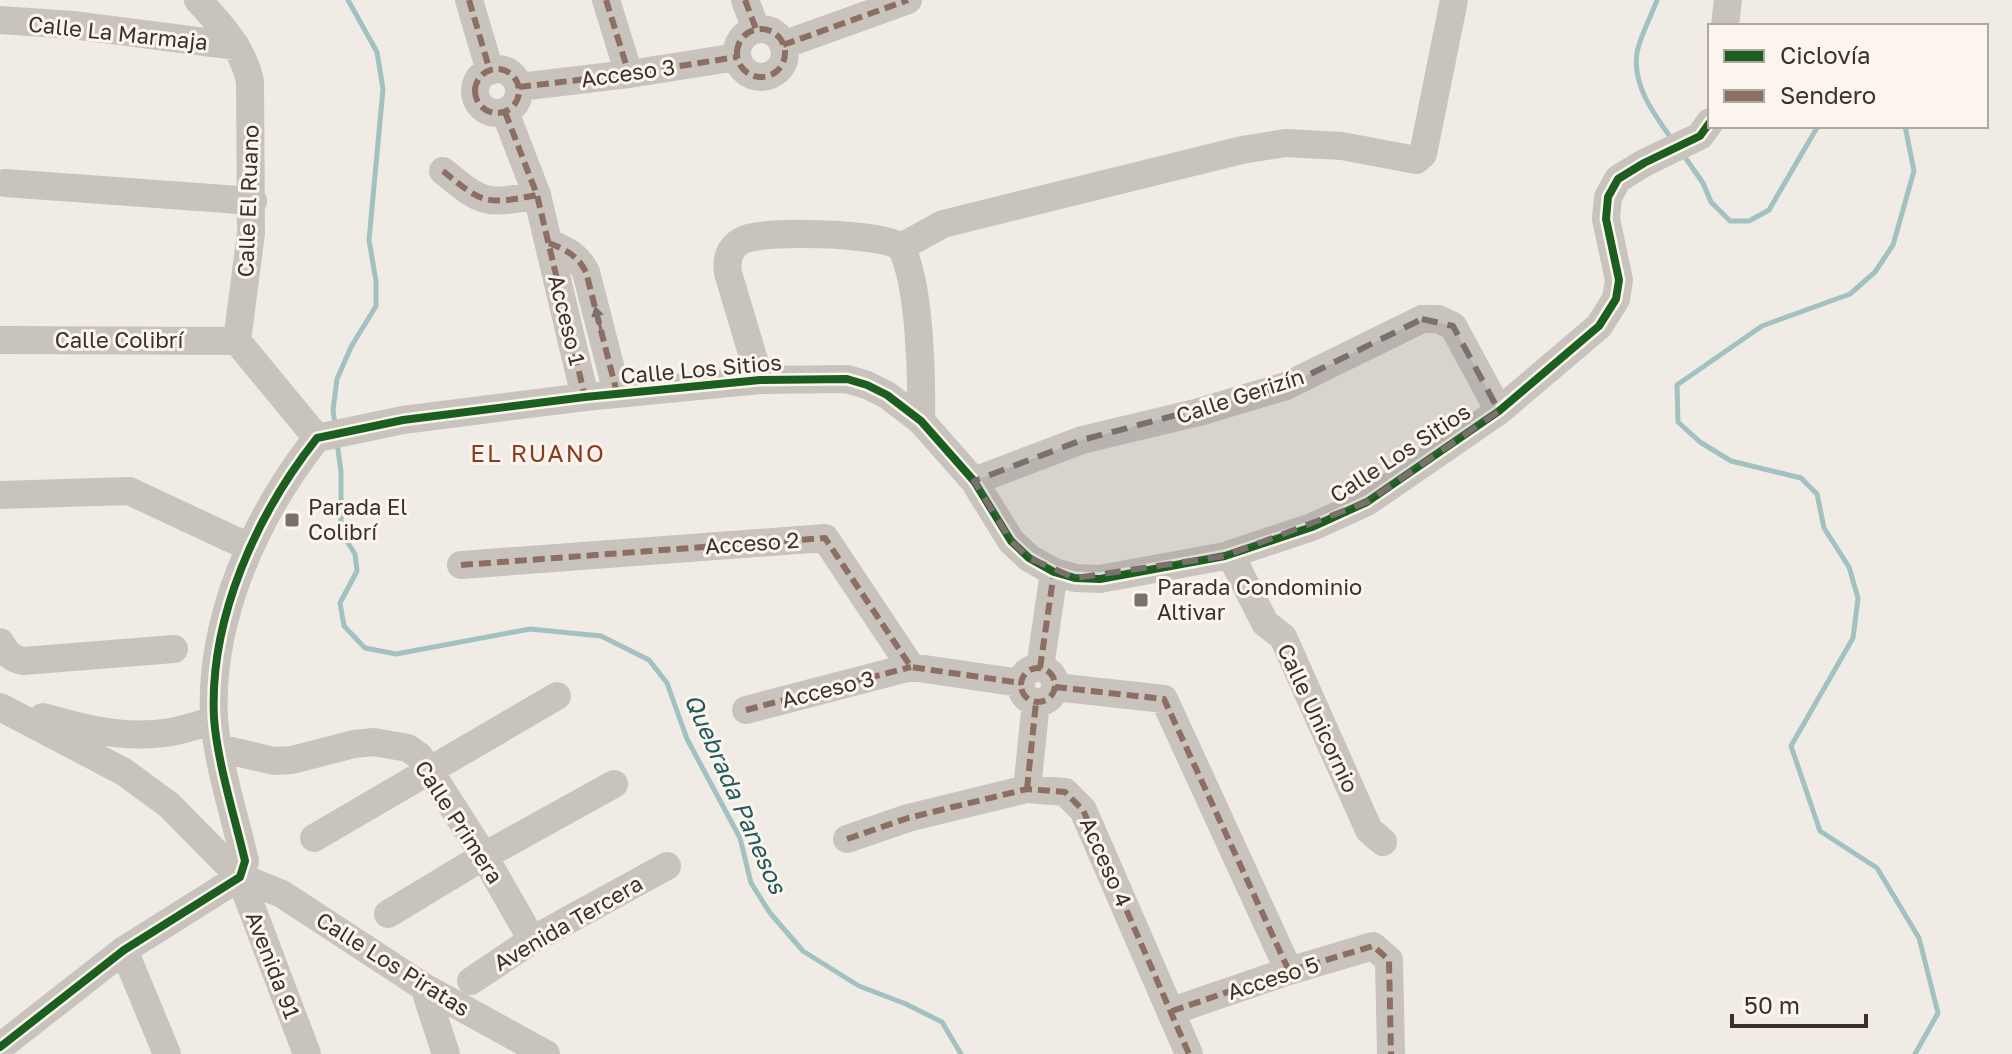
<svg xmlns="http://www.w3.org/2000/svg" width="2012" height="1054" viewBox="0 0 2012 1054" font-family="'Golos Text',sans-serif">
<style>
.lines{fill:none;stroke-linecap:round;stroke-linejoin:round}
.stream{stroke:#a1c2c1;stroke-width:5}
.minor{stroke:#c9c3be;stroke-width:28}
.quiet{stroke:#8d6e63;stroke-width:6;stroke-dasharray:12 6;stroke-linecap:butt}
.cycleway-casing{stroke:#fbf5ee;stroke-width:13}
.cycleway{stroke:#1b5e20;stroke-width:8}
.oneway{fill:#7b726d}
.marked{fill:#7a716c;fill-opacity:0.2;stroke:#7a716c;stroke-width:6;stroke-dasharray:16 10;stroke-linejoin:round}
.poi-dot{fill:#7a716c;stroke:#fbf5ee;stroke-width:3}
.labels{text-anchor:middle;stroke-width:6;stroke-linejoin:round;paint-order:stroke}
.street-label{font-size:22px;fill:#3b302b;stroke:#fbf5ee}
.poi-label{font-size:22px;fill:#3b302b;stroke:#fbf5ee;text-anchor:start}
.neighbourhood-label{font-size:24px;letter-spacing:2px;fill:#8c3b22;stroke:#fbf5ee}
.water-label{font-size:24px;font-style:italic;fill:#1f5a5e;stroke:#fbf5ee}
</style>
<rect width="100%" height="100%" fill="#f0ebe5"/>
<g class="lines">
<!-- stream -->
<path class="stream" d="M1657 0C1651 17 1640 36 1637 53 1632 85 1654 114 1671 138
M1905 126 1914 171 1893 245 1875 272 1850 294 1762 326 1677 385 1678 422 1700 442 1731 461 1801 478 1817 494 1824 528 1849 567 1858 598 1853 638 1791 746 1820 831 1877 868 1919 938 1938 1013 1915 1054
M1682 153 1703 183 1711 202 1730 221H1749L1769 210 1818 126
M335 424 333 410 337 379 351 347 376 306V281L369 240 383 89 377 52 348 0
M337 442 341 472V532L355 554 357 571 340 603 344 626 365 648 396 654 530 629 601 636 649 660 667 683 687 739 740 838 751 883 770 913 803 951 859 986 906 1004 942 1022 961 1054"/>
<!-- minor -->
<path class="minor" d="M198 0C220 24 243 48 250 81L251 233 237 341 317 438
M469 0 490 71
M606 0 629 74
M745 0 756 29
M0 20 73 25 236 46
M1725 26 1728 0
M737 53a24 24 0 1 1 48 0a24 24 0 1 1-48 0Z
M783 45 908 0
M475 91a22 22 0 1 1 44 0a22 22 0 1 1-44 0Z
M519 87 629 74 737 57
M505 112 537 195 585 397
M443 171C483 204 486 205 537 195
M5 183 253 201
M549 243C566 250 577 255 586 272L617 393
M901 247 943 224 1242 150 1285 143 1342 146 1416 160 1423 154 1454 0
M0 340 237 341
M760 380 728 273C726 260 729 248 741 241 761 229 882 233 901 247 920 284 922 378 921 421
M974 481 1082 440 1199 412 1286 386 1422 319H1438L1453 326 1499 411
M0 495 129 491 249 547
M1230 554 1265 623 1283 637 1369 830 1383 842
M461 565 825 538 911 667 1021 683
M0 642C6 652 11 659 23 661L174 649
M1021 685a17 17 0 1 1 34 0a17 17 0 1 1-34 0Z
M1040 668 1054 572
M1055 687 1164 699 1289 971
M0 707 124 772 169 805 240 877 307 1054
M746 710 911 667
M43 717C79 727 115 737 153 734 174 733 195 726 214 720
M219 748 274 761 292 760 354 744 374 742 408 748 419 756 429 770 484 856 532 940
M1027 789 1036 702
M314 838 557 696
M847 839 908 818 1027 789 1065 792 1083 810 1189 1054
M240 877 282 894 424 987 546 1054
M388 914 484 856 614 784
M124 950 167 1054
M471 981 532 940 667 866
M424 987 446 1054
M1172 1011 1289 971 1373 946 1389 960 1391 1054
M0 1047 124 950 240 877 245 861C235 818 217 761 214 718 209 619 256 515 317 438L403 420 585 397 760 380 847 379 867 385 887 395 921 421 974 481 1011 541 1029 558 1054 572 1075 578 1100 579 1225 556 1312 527 1367 502 1499 411 1599 326 1616 299 1619 280 1606 219 1608 197 1618 179 1644 163 1700 136 1710 122"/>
<!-- quiet -->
<path class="quiet" d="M469 0 490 71
M606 0 629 74
M745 0 756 29
M737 53a24 24 0 1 1 48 0a24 24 0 1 1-48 0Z
M783 45 908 0
M475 91a22 22 0 1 1 44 0a22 22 0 1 1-44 0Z
M519 87 629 74 737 57
M505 112 537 195 585 397
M443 171C483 204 486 205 537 195
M549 243C566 250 577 255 586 272L617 393
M461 565 825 538 911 667 1021 683
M1021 685a17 17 0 1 1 34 0a17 17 0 1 1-34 0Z
M1040 668 1054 572
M1055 687 1164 699 1289 971
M746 710 911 667
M1027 789 1036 702
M847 839 908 818 1027 789 1065 792 1083 810 1189 1054
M1172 1011 1289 971 1373 946 1389 960 1391 1054"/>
<defs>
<path id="cycleway" d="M0 1047 124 950 240 877 245 861C235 818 217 761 214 718 209 619 256 515 317 438L403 420 585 397 760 380 847 379 867 385 887 395 921 421 974 481 1011 541 1029 558 1054 572 1075 578 1100 579 1225 556 1312 527 1367 502 1499 411 1599 326 1616 299 1619 280 1606 219 1608 197 1618 179 1644 163 1700 136 1710 122"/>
</defs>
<!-- cycleway casing -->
<use href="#cycleway" class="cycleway-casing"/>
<!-- cycleway -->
<use href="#cycleway" class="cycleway"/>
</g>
<!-- one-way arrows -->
<defs><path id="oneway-solid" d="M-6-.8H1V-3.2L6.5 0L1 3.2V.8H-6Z" transform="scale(2)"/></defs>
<use class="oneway" href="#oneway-solid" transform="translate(598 318) rotate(-104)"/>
<!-- marked area -->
<path class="marked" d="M1422 319 1453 326 1499 411 1367 502 1225 556 1075 578 1029 558 1011 541 974 481 1082 440 1286 386Z"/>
<!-- markers -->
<g class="poi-dot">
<rect x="284" y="512" width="16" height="16" rx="4"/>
<rect x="1133" y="592" width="16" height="16" rx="4"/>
</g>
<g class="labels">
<!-- street labels -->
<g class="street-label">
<text transform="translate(118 33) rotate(6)" y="8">Calle La Marmaja</text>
<text transform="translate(628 73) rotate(-8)" y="8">Acceso 3</text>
<text transform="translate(248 201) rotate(-88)" y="8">Calle El Ruano</text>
<text transform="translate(567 320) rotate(76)" y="8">Acceso 1</text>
<text x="119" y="348">Calle Colibrí</text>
<text transform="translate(701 369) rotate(-5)" y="8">Calle Los Sitios</text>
<text transform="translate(1240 396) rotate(-18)" y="8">Calle Gerizín</text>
<text transform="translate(1400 453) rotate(-33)" y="8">Calle Los Sitios</text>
<text transform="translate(752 543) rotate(-4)" y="8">Acceso 2</text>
<text transform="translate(828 689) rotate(-14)" y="8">Acceso 3</text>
<text transform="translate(1318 718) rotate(65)" y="8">Calle Unicornio</text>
<text transform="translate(459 822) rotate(57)" y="8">Calle Primera</text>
<text transform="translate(1106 862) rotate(66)" y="8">Acceso 4</text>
<text transform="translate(568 923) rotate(-30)" y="8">Avenida Tercera</text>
<text transform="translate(393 964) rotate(32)" y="8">Calle Los Piratas</text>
<text transform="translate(273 965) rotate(69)" y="8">Avenida 91</text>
<text transform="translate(1273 978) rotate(-18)" y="8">Acceso 5</text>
</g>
<!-- poi labels -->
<g class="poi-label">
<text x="308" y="515">Parada El<tspan x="308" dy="25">Colibrí</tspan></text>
<text x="1157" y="595">Parada Condominio<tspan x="1157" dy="25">Altivar</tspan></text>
</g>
<!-- neighbourhood labels -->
<g class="neighbourhood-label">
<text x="538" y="462">EL RUANO</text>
</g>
<!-- water labels -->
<g class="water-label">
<text transform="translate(735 794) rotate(66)" y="8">Quebrada Panesos</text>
</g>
</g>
<!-- legend -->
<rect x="1708" y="24" width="280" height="104" fill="#fbf5ee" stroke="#aea6a0" stroke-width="2"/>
<rect x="1724" y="50" width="40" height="12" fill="#1b5e20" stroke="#aea6a0" stroke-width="2"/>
<text x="1780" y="64" font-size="24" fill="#3b302b">Ciclovía</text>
<rect x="1724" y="90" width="40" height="12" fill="#8d6e63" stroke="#aea6a0" stroke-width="2"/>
<text x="1780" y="104" font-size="24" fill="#3b302b">Sendero</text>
<!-- scale -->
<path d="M1732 1014v12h134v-12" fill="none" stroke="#3b302b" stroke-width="4"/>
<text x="1744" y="1014" font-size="24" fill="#3b302b" stroke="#fbf5ee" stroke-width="6" paint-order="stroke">50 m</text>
</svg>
